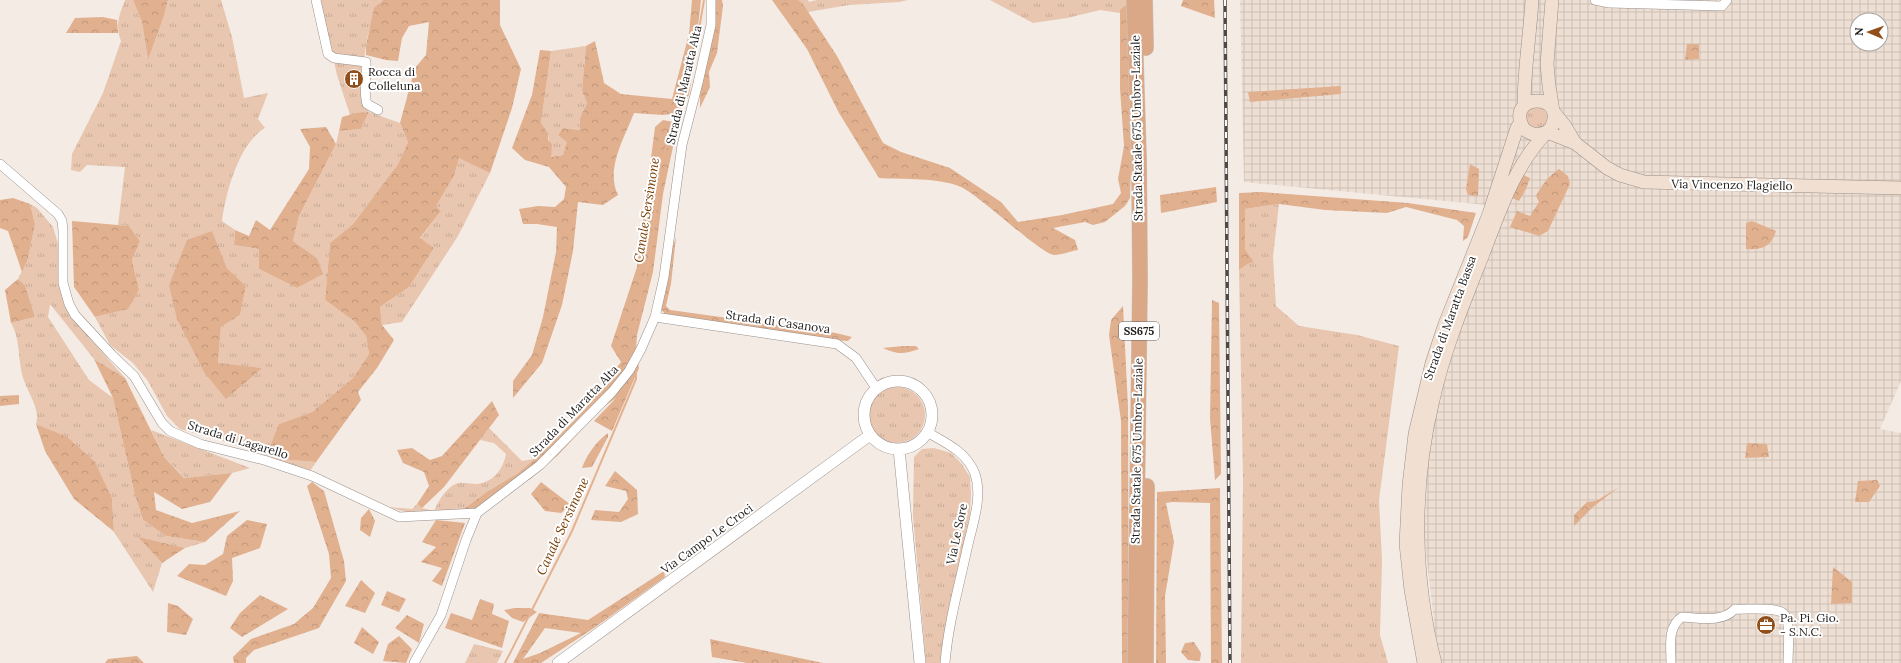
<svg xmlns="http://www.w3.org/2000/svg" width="1901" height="663" viewBox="0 0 1901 663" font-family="Lora,serif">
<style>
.industrial{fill:url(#industrial-grid);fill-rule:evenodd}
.grass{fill:url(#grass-tufts);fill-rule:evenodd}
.forest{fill:url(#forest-crowns);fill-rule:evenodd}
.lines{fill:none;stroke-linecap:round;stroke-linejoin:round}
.stream{stroke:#e4b291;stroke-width:2}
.minor-casing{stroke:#98908b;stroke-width:10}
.tertiary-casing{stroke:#98908b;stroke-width:12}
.secondary-casing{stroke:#98908b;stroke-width:14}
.trunk-casing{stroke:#c9c9c8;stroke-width:16}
.minor{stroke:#fff;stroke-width:9}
.tertiary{stroke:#fff;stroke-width:11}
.secondary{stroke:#f1dfd1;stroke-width:13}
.trunk{stroke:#daa886;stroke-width:15}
.rail-casing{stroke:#4d4846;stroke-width:3.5}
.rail{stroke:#fff;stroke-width:2;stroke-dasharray:6;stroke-linecap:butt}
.labels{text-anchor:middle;stroke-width:4;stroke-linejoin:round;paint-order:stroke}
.shield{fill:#fff;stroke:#63615f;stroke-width:1}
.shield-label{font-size:11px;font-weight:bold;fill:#201d1b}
.poi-label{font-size:12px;fill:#201d1b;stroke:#fff;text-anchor:start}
.street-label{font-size:12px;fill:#201d1b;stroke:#fff}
.water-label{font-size:13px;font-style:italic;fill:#793d03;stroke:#fff}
</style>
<defs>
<pattern id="industrial-grid" width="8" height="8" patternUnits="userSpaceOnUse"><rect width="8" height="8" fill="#eedfd4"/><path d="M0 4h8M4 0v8" fill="none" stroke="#ccbfb5"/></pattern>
<pattern id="grass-tufts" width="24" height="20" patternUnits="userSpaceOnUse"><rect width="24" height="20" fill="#e8c6af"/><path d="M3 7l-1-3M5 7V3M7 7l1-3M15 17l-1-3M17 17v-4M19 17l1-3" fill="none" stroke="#c7aa96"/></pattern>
<pattern id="forest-crowns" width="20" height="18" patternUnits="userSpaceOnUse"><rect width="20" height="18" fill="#e1b08f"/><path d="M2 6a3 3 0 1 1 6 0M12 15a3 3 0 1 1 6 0" fill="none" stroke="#c1977b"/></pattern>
</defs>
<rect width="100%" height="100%" fill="#f4ebe5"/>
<!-- industrial -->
<path class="industrial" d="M1240 0H1901V381L1880 429 1901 433V663H1442L1435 632 1424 534 1429 440 1461 320 1508 207 1244 182ZM1857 20H1881V44H1857Z"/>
<!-- grass -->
<path class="grass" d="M125 0H133L142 22 148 60 164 16 168 0H221L232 37 244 98 268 93 258 119 265 128C239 143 226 192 222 221L235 230 234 245 259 249V269L297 288 322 274 317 258 293 241 299 216 336 144 339 131 361 129 369 112 350 115 337 75 320 0H383L379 3C374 16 368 31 366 45 363 64 363 84 363 104L369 112 400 123 408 142 398 164 353 224 330 243 325 300 354 321 366 336 369 354 353 378 312 412 279 424 290 460 316 462 310 471 243 447 180 429 167 416 148 381 133 363 110 345 95 317 127 309 139 290 132 260 140 241 129 226 118 225 125 167 87 165 80 172 71 170 72 154 103 93 121 41C115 25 119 16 125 0ZM212 232 227 268 246 286 240 315 221 327 218 364 262 368 204 372Z
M798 0H808L809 2 817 0H908L899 2 849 5 808 12Z
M990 0H1126L1127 4 1120 13 1100 10 1067 18 1033 23Z
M586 46 582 91 587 103 580 118V130L563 128 558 135 568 142 563 155 550 157 548 133 541 123 551 51Z
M1525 118a11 11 0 1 1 22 0a11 11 0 1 1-22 0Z
M459 157 490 173 458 236 402 322 382 325 380 307 409 287 434 248 420 239 441 211 436 206 454 176Z
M30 204 37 208 53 227 59 247 67 308 91 340 125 378 94 359 50 304 48 317 89 380 113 398 135 495 143 520 166 536 205 542 185 548 139 538 162 563 153 592 114 532 112 499 52 431 36 424C41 408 26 391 22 374 18 357 20 338 11 323L35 317 25 285 18 279 28 259 35 224Z
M1279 204 1273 257 1276 306 1299 326 1357 335 1399 346 1379 500 1382 560 1380 635 1388 663H1241L1243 479 1239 270 1248 264 1254 262 1245 249V209Z
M869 415a28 28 0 1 1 56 0a28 28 0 1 1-56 0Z
M489 428 522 461 534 459 518 473 485 493 461 511 410 513 388 507 412 509 417 504 422 508 434 511C439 500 446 487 458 483 464 482 472 484 477 484 494 482 503 469 506 454L494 443 480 440Z
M151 430 250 468 232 473 185 478 164 457Z
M934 448 951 453 961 463 970 477 971 494 970 514 954 587 943 663H926L913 516 914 457 922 449Z
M474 644 503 651 497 663H465Z"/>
<!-- forest -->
<path class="forest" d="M133 0H168L164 16 148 60 142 22Z
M383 0H500V25L521 69 512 108 490 173 459 158 454 176 436 206 441 211 420 238 434 248 409 287 380 307 382 325 394 340 377 368 358 392 361 400 316 462 290 460 271 444 279 424 312 412 353 378 369 354 366 336 354 321 325 300 330 243 353 224 398 164 408 142 400 123 415 68 426 55 429 22 409 26 402 38 398 61 386 60 366 55V46L374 8Z
M692 0H701L697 36 680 113 663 115 634 113C625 137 605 169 618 195L603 205 578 202 573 251 562 305 542 363 513 398V381L532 355 543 317 556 252 557 227 537 224H523L519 209 538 206 555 207 564 199 566 187 549 167 525 160 512 148 532 95 540 50 551 51 541 123 548 133V140L552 144 551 157 563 155 567 142 558 135 563 128 580 130V118L587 103 582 91 586 46 595 41 604 83 621 94 672 99 689 34Z
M715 0H722L723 6 717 53 709 72 710 87 700 108V96Z
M772 0H798L803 4 837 56 883 143 901 152 950 168 1001 202 1018 222 1062 215 1113 204 1121 193 1118 179 1124 146 1120 89V10L1127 4 1132 143 1130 198 1125 206 1105 222 1093 225 1085 222 1053 228 1075 240 1078 250C1070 251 1062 255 1054 255 1042 255 979 195 961 187 938 177 904 180 879 178L839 113 807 49Z
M1183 0H1214L1215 18 1181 6Z
M103 17 117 20 118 33H66L75 18Z
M1687 44H1699V59L1685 60Z
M1341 86V94L1250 102 1248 92Z
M369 112 361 129 339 131 342 117 356 113Z
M663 120 678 123 663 194 653 272 637 335 636 349 639 368 612 431 594 421 616 398 602 408 558 455 529 480 517 479 475 509 461 511 485 493 518 473 548 447 585 409 621 362 611 346 637 267 655 127Z
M326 127 336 144 299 216 293 241 317 258 323 274 297 288 259 269V249L234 245 235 230 249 236 256 220 270 230 309 169 310 147 300 129Z
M1470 164 1479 169 1478 196 1468 195 1466 189Z
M1559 169 1568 176 1570 184 1548 231 1539 236 1510 227 1517 211 1530 216 1539 202 1536 196C1542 185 1548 176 1559 169Z
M1523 175 1530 178 1526 189 1519 201 1512 198Z
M1216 187 1217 202 1161 213 1160 195Z
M1261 192 1408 203 1476 213 1468 237 1463 241 1464 226 1457 220 1406 207 1387 213 1325 210 1279 204 1245 209V249L1254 262 1248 264 1239 270V193Z
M13 198 30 204 35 224 28 259 22 272 8 231 0 228V200Z
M72 221 129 226 140 241 132 260 139 290 128 309 95 317 74 287Z
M1752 221 1776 231C1771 247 1762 250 1746 249V223Z
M212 231 227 268 246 286 240 315 221 327 218 363 262 368 226 399 204 372 177 319 169 285 187 240Z
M676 237 671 284 666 306 670 310 836 333 852 337 848 341 832 340 666 316 660 307 670 254Z
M18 279 25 285 35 317 11 323 5 290Z
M1212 300 1219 303 1221 474 1215 480 1210 418Z
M1123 306 1128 407 1129 663H1122L1121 421 1109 335 1111 320Z
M903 346H916L919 349C904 354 898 355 883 348Z
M94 359 125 378 164 457 184 478 232 473 210 502 182 509 154 492 156 510 192 523 240 511 205 542 166 536 143 520 135 495 113 398Z
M19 395V404L0 406V396Z
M492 401 499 415 444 487 422 508 417 504 429 486 424 472 403 463 397 450 412 448 430 460 442 456Z
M36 424 67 437 95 462 112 499 114 532 117 534 74 499 45 451Z
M608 433V437L592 467 582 468C587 454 596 442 608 433Z
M1747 443 1767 444 1769 457 1745 458Z
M615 471 637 490 638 514 621 522 591 520 595 510 619 512 628 499 626 491 605 486Z
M1877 480 1880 486 1869 502H1855L1858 481Z
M312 482 324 491 344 561 346 581 319 628 254 650 246 658V663H234L233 657 251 639 294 624 313 608 331 578 329 554 307 486Z
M541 482 571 505 561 513 545 511 531 494Z
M1619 487 1593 507 1574 526V515L1587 502 1596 501Z
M1220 488 1222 663H1211L1210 503 1172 502 1166 503 1174 542 1165 596 1166 663H1156L1157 492Z
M369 509 375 521 370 537 360 530 361 518Z
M247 520 267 524 260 548 232 558 233 581 226 596 177 576 189 564 205 565 223 554 227 536Z
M436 520 465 523 442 586 432 581 442 568 421 562 436 547 422 542Z
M138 537 185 548 162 563Z
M1833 567 1852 582V603L1831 604Z
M664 571 665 577 594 628 541 663H513L539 613 588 620ZM545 628 581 633 540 653 523 659Z
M361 580 375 593 365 613 345 606Z
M387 591 406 599 399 612 381 605Z
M260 595 288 609 242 637 230 628 240 613Z
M480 599 494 604 492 614 509 621 502 648 445 628 451 613 472 620Z
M168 603 178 606 193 619 186 635 167 632Z
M515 608H530L537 612 523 622 512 618 504 610Z
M407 615 424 624 419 643 395 628Z
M362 627 379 642 373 654 354 643Z
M399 636 412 649 406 663 383 661 388 644Z
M710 639 823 663H747L712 657Z
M1194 642 1201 653 1200 661 1188 660 1181 652 1185 643Z
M137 656 144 663H105L108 659Z"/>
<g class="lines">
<!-- stream -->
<path class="stream" d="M633 332 651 251 660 168 672 129 688 94 704 0
M505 663 572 531 636 379V371"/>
<defs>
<path id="minor" d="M316 0 328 54 334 58 366 62C367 77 363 91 367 104L378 110
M1595 0 1609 3 1722 6 1727 0
M0 164 58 214 62 221 63 231V283L69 304 75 315 112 355 134 376 162 423 170 431 200 444 264 460 312 476 399 517 477 513
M655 317 837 344 856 358 876 388
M927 432C946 443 967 452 975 474 983 497 972 526 967 549 959 586 948 625 945 663
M414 663 441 615 466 540 477 513 540 465 612 392 629 371 641 349 655 317 664 277 682 145 698 83 711 25V0
M1671 663C1671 647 1667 627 1682 617 1700 618 1722 623 1735 609 1746 610 1777 606 1784 614 1791 620 1788 653 1788 663"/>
<path id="tertiary" d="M864 415a34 34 0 1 1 68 0a34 34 0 1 1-68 0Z
M899 449 920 663
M558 663 870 435"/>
<path id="secondary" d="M1552 0 1547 64 1549 86 1553 111 1565 126 1575 143
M1524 106C1524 70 1530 35 1532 0
M1547 132 1575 143 1607 168 1620 175 1644 182 1901 188
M1424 663 1411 590 1406 544 1409 485 1415 434 1432 363 1445 324 1489 214 1517 128 1520 123
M1435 663C1413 577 1412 486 1433 400 1444 350 1464 302 1483 254 1500 210 1516 161 1551 128 1569 92 1505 92 1523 128 1530 135 1537 136 1547 132"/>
<path id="trunk" d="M1134 0 1139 160 1140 280 1135 663
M1145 0 1146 48
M1146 663 1147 486"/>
</defs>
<!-- minor casing -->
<use href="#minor" class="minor-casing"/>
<!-- tertiary casing -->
<use href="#tertiary" class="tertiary-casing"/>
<!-- secondary casing -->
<use href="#secondary" class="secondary-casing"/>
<!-- trunk casing -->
<use href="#trunk" class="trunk-casing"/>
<!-- minor -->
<use href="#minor" class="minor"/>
<!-- tertiary -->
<use href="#tertiary" class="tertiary"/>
<!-- secondary -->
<use href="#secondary" class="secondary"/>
<!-- trunk -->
<use href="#trunk" class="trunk"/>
<defs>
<path id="rail" d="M1225 0 1230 663"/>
</defs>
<!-- rail casing -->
<use href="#rail" class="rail-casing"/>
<!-- rail -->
<use href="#rail" class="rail"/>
</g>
<!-- icons -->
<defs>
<symbol id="building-disc" viewBox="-11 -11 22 22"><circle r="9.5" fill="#91501b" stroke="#fff"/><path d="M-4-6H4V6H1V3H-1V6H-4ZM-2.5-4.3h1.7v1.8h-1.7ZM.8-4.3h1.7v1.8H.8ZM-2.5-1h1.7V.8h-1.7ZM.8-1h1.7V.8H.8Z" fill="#fff"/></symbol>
<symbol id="office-disc" viewBox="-11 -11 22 22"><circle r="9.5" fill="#91501b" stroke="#fff"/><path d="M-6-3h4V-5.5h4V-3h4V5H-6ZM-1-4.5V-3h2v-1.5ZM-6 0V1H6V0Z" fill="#fff"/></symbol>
</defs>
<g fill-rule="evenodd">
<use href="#building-disc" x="343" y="68" width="22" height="22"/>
<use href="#office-disc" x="1755" y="614" width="22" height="22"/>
</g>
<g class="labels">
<!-- shield labels -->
<rect class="shield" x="1119" y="322" width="40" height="18" rx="3"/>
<g class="shield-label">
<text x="1139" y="335">SS675</text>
</g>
<!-- poi labels -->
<g class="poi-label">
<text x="368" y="76">Rocca di<tspan x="368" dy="14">Colleluna</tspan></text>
<text x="1780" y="622">Pa. Pi. Gio.<tspan x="1780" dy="14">- S.N.C.</tspan></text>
</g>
<!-- street labels -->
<g class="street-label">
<text transform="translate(684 85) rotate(-77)" y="4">Strada di Maratta Alta</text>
<text transform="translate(1137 128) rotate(-91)" y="4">Strada Statale 675 Umbro-Laziale</text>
<text transform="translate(1732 185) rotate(1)" y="4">Via Vincenzo Flagiello</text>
<text transform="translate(1450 318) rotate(-70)" y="4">Strada di Maratta Bassa</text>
<text transform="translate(778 322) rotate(8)" y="4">Strada di Casanova</text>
<text transform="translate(574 411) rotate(-46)" y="4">Strada di Maratta Alta</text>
<text transform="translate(238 440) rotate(17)" y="4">Strada di Lagarello</text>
<text transform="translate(1137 451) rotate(-89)" y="4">Strada Statale 675 Umbro-Laziale</text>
<text transform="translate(957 534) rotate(-78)" y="4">Via Le Sore</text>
<text transform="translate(707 539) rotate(-36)" y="4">Via Campo Le Croci</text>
</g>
<!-- water labels -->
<g class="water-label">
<text transform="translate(646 210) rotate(-81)" y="5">Canale Sersimone</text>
<text transform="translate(562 526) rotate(-65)" y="5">Canale Sersimone</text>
</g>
</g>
<!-- north arrow -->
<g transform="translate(1869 32) rotate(272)"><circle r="19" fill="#ffffff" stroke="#a6a5a4"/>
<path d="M0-3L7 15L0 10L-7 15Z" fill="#91501b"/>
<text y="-6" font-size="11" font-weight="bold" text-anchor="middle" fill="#201d1b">N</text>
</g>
</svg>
